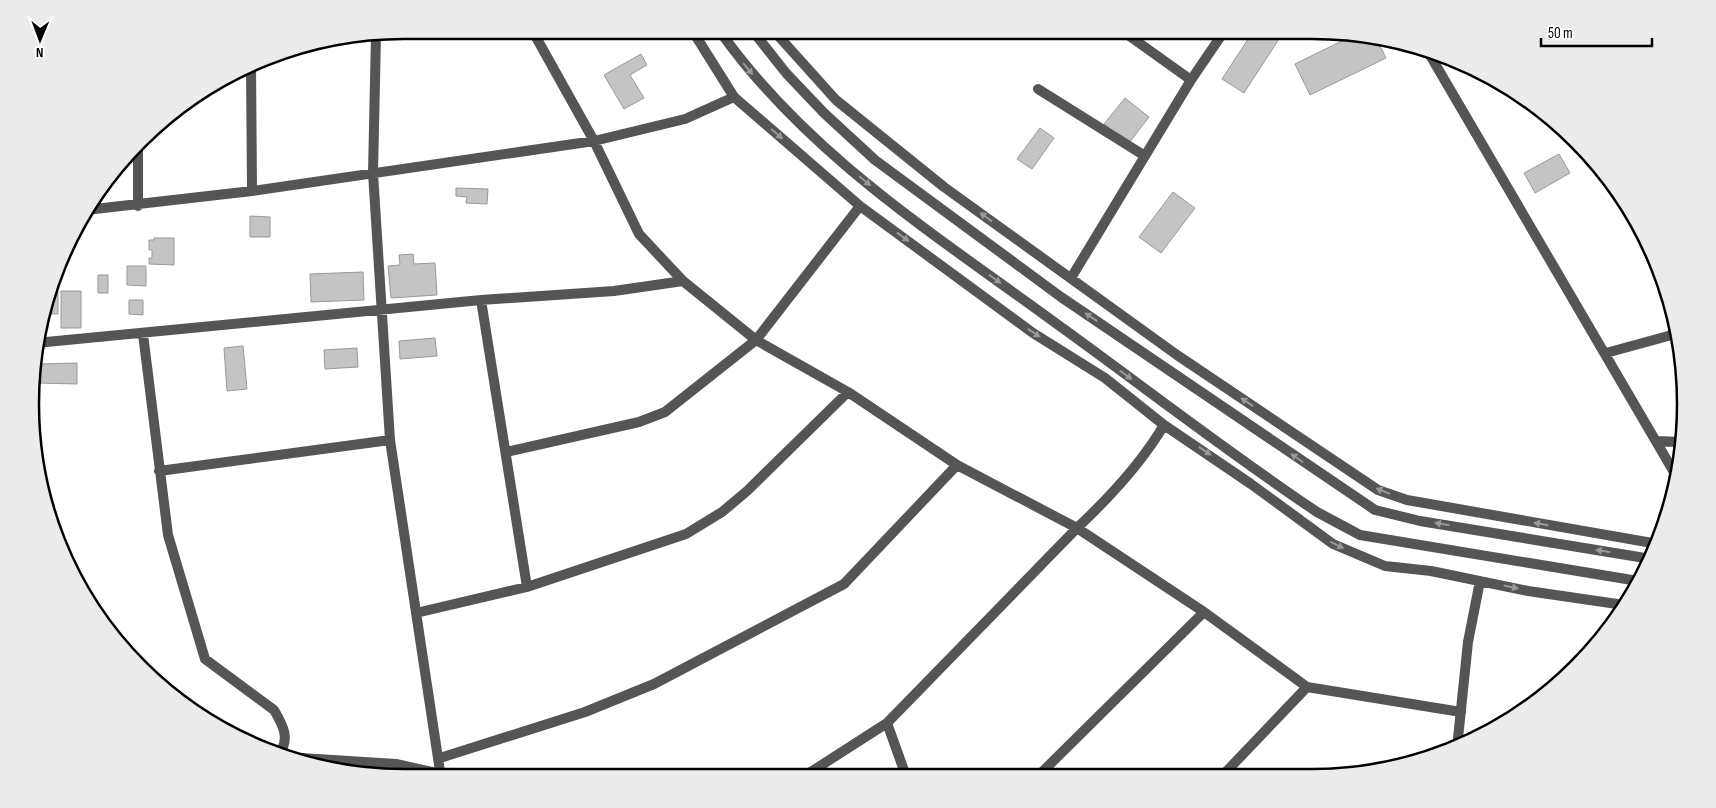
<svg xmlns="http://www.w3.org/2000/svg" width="1716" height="808" viewBox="0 0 1716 808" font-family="'Sofia Sans Condensed',sans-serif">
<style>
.building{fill:#c4c4c4;stroke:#999}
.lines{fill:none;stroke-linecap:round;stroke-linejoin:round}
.minor{stroke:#555;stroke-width:10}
.tertiary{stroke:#555;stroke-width:10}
.oneway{fill:#999}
.rim{fill:none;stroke:#000;stroke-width:2.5}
</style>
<rect width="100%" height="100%" fill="#fff"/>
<!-- building -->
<path class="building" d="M1254 30H1265L1279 39 1244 93 1222 79Z
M1356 34 1375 36 1386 58 1310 95 1295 64Z
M641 54 647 65 630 75 644 98 624 109 604 75Z
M1125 98 1149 117 1129 143 1104 124Z
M1040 128 1054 138 1032 169 1017 159Z
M1559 154 1570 173 1535 193 1524 173Z
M456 188 488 189 487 204 466 203 467 197 456 196Z
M1173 192 1195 208 1161 253 1139 237Z
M250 216 270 217V237H250Z
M154 238H174V265L149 264V258H152V250H149V240H154Z
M413 254 414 264 435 263 437 295 391 298 388 266 400 265 399 255Z
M127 266H146V286L127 285Z
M363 272 364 300 311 302 310 274Z
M98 275H108V293H98Z
M52 291H58V314H46Z
M61 291H81V328H61Z
M129 300H143V315L129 314Z
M435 338 437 356 400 359 399 341Z
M243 346 247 389 227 391 224 348Z
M357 348 358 367 325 369 324 350Z
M77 363V384L38 383V364Z"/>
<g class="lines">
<!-- minor -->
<path class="minor" d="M532 30 594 141 639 234 683 281 756 340 848 392 957 465 1077 528 1204 612 1307 687 1461 712
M692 30 734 97 860 206 1033 333 1105 378 1164 425 1251 484 1333 544 1385 566 1431 571 1528 591 1624 605
M773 30 836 100 944 187 1177 355 1378 490 1407 500 1658 544
M1121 30 1191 80
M376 35 373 173 390 440 441 778
M1427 50 1678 479
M251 65 252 191
M1038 89 1145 156
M138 206V146
M86 210 252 191 594 141 685 119 734 97
M1071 278 1191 80 1225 30
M481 300 527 587
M143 334 168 535 205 659 274 710C283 725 291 740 278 755
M36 343 481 300 614 291 683 281
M1606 353 1679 333
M1657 441 1682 442
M506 452 639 422 665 412 756 340 860 206
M159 471 390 440
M416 613 527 587 686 534 722 512 747 491 848 392
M1457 748 1468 642 1480 581
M285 757 396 764 441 774
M440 758 585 712 654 684 844 584 957 465
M1223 775 1307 687
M906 776 887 723 1077 528C1110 497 1141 464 1164 425
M1038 776 1204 612
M803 777 887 723"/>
<!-- tertiary -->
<path class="tertiary" d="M719 30C805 152 931 232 1050 319 1139 383 1226 451 1317 512L1360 535 1638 581
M752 30 786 73 824 113 875 160 1061 297 1375 510 1420 521 1651 559"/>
</g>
<!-- one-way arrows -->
<defs><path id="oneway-solid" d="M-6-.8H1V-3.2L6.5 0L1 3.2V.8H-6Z" transform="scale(1.25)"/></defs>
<g class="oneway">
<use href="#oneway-solid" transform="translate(748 69) rotate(50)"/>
<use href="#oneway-solid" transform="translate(777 134) rotate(41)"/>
<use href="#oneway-solid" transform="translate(865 181) rotate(40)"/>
<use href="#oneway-solid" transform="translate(986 217) rotate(-144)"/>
<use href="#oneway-solid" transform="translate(903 237) rotate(36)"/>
<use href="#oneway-solid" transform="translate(995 279) rotate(36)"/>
<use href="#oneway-solid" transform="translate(1091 317) rotate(-146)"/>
<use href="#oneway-solid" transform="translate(1034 333) rotate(34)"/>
<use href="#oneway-solid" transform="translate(1126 375) rotate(36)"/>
<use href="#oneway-solid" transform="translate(1247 402) rotate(-146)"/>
<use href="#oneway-solid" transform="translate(1205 451) rotate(34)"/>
<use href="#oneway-solid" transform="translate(1297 458) rotate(-145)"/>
<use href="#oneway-solid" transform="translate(1383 491) rotate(-158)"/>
<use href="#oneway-solid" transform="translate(1442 524) rotate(-171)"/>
<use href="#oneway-solid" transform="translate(1541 524) rotate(-170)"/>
<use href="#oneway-solid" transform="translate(1337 545) rotate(26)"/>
<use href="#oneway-solid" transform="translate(1603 551) rotate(-171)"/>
<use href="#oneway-solid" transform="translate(1511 587) rotate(12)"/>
</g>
<!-- crop -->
<path d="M0 0H1716V808H0ZM404 39H1312A365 365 0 0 1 1677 404V404A365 365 0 0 1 1312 769H404A365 365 0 0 1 39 404V404A365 365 0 0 1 404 39Z" fill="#ebebeb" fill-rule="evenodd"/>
<path class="rim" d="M404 39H1312A365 365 0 0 1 1677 404V404A365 365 0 0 1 1312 769H404A365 365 0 0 1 39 404V404A365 365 0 0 1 404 39Z"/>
<!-- north arrow -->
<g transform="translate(40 40) rotate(181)" stroke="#ffffff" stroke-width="4" paint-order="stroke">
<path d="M0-4L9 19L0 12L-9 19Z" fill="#000000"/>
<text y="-8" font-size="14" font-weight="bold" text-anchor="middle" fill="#000000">N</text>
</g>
<!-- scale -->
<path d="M1541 38v8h111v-8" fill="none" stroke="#000000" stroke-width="2.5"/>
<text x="1548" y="38" font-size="15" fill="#000000" stroke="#ffffff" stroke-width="4" paint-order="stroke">50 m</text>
</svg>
